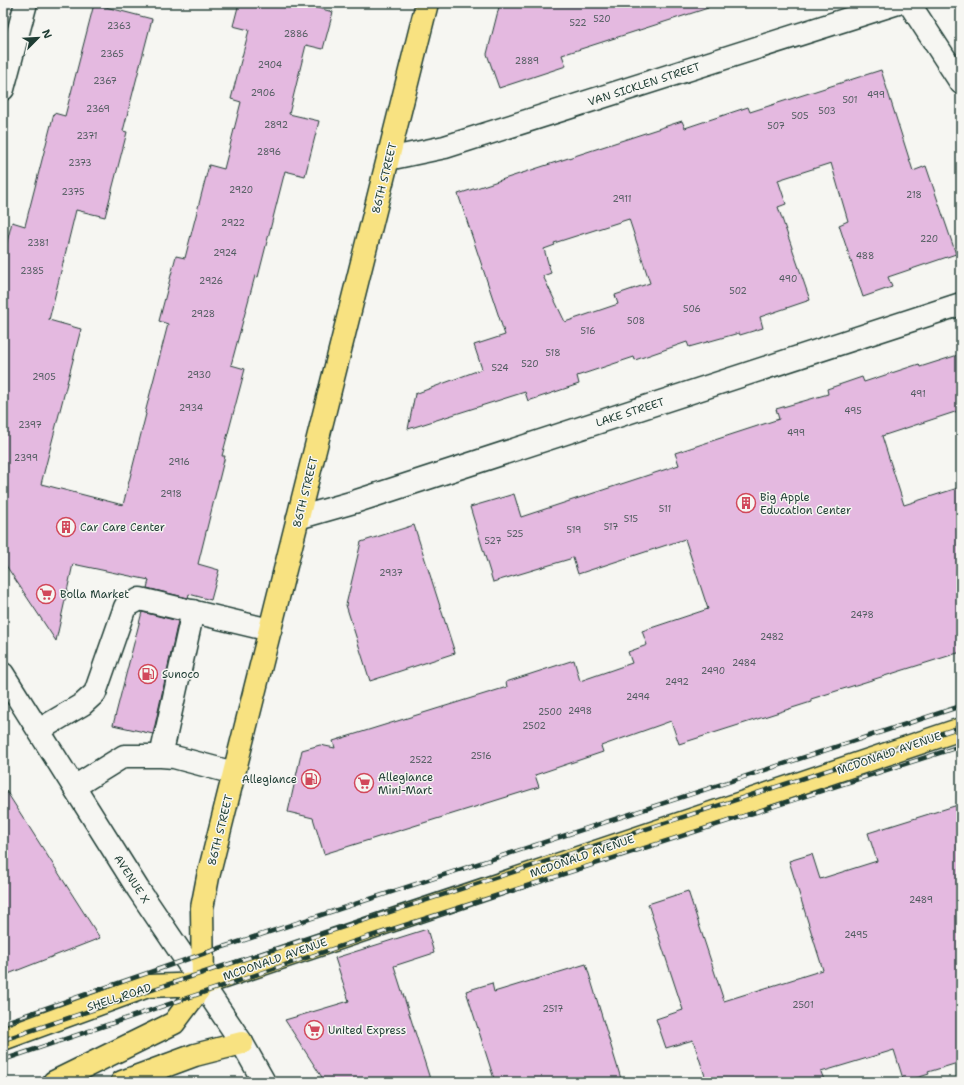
<svg xmlns="http://www.w3.org/2000/svg" width="964" height="1085" viewBox="0 0 964 1085" font-family="'Shantell Sans',sans-serif">
<style>
.building{fill:#e4b9e0;stroke:#1f3d34;fill-rule:evenodd}
.lines{fill:none;stroke-linecap:round;stroke-linejoin:round}
.minor-casing{stroke:#1f3d34;stroke-width:25}
.major-casing{stroke:#1f3d34;stroke-width:25}
.minor{stroke:#f6f6f2;stroke-width:22}
.major{stroke:#f8e281;stroke-width:22}
.rail-casing{stroke:#1f3d34;stroke-width:4.5}
.rail{stroke:#f6f6f2;stroke-width:3;stroke-dasharray:9;stroke-linecap:butt}
.labels{text-anchor:middle;stroke-width:3;stroke-linejoin:round;paint-order:stroke}
.number-label{font-size:9px;fill:#505c5f}
.street-label{font-size:11px;fill:#1f3d34;stroke:#f6f6f2}
.poi-label{font-size:11px;fill:#1f3d34;stroke:#f6f6f2;text-anchor:start}
</style>
<rect width="100%" height="100%" fill="#f6f6f2"/>
<filter id="ink" filterUnits="userSpaceOnUse"><feTurbulence type="fractalNoise" baseFrequency=".025" numOctaves="2"/><feDisplacementMap in="SourceGraphic" scale="8" xChannelSelector="R" yChannelSelector="G"/><feConvolveMatrix kernelMatrix="1 2 1 2 8 2 1 2 1" color-interpolation-filters="sRGB"/></filter>
<g filter="url(#ink)">
<!-- building -->
<path class="building" d="M239 3H299L333 12 323 49 306 45 289 114 319 121 305 176 285 171 258 277 255 276 231 365 245 369 222 456H225L198 564 219 570 211 600 189 594 188 598 147 588 149 580 73 564 56 641 3 561V258L12 222 25 226 54 113 65 116 94 4 152 19 123 131 127 132 105 217 76 210 49 320 81 329 41 484 123 505 146 414 145 413 168 324 159 321 176 256 185 258 209 165 224 169 241 102 231 99 249 30 233 26Z
M500 3H707L708 8 562 55 566 66 499 88 487 54Z
M881 70 913 171 926 166 956 254 888 277 892 287 863 297 839 225 848 221 831 163 778 180 786 204 778 207 810 300 760 317 763 328 740 335 739 333 689 347 687 342 635 360 634 357 577 376 579 384 528 401 525 392 408 429 415 394 482 369 474 345 505 335 458 194 682 121 685 128 748 107 750 112ZM629 219 650 283 615 295 618 304 565 322 543 276 551 273 544 249 555 245 554 243Z
M961 354V410L882 436 904 505 961 487V652L811 699V702L679 744 671 721 601 746 603 752 535 775 539 787 324 854 313 818 288 812 302 750 320 745 335 748 333 741 507 687 506 682 574 660 580 681 632 663 628 652 647 645 642 631 708 609 685 539 578 574 573 558 493 582 470 507 514 494 521 517 679 465 675 453 779 419 776 409 828 394 827 389 862 377 864 382 919 364 920 367Z
M414 525 455 653 370 681 346 605 361 542Z
M142 612 178 621 153 734 113 725Z
M3 786 100 938 3 976Z
M961 804V1062L928 1072 929 1074 904 1082 894 1050 821 1072 825 1082H707L693 1040 666 1048 656 1019 683 1010 648 904 688 891 724 1001 823 970 789 861 812 854 820 879 877 861 868 833Z
M427 929 434 953 394 966 431 1082H325L285 1020 349 1001 335 958Z
M586 964 622 1082H495L466 991 492 983 494 992Z"/>
<g class="lines">
<defs>
<path id="minor" d="M909 3 961 83
M3 89 26 3
M388 159 445 147 898 3
M298 518 354 502 961 304
M193 611 161 756 174 757 234 773
M3 674 138 889 242 1043 264 1082
M39 730 83 704 95 693 125 607 140 599 270 630
M74 787 124 756H161"/>
<path id="major" d="M203 984 202 908 208 877 427 3
M3 1039 148 986 203 984 961 729
M54 1082 174 1023 203 984
M122 1082 195 1055 242 1043"/>
</defs>
<!-- minor casing -->
<use href="#minor" class="minor-casing"/>
<!-- major casing -->
<use href="#major" class="major-casing"/>
<!-- minor -->
<use href="#minor" class="minor"/>
<!-- major -->
<use href="#major" class="major"/>
<defs>
<path id="rail" d="M3 1023 217 949 961 706
M3 1040 217 968 961 727
M3 1060 368 937 961 746"/>
</defs>
<!-- rail casing -->
<use href="#rail" class="rail-casing"/>
<!-- rail -->
<use href="#rail" class="rail"/>
</g>
</g>
<!-- icons -->
<defs>
<symbol id="building-ring" viewBox="-11 -11 22 22"><circle r="9.5" fill="#f6f6f2" stroke="#d1495b" stroke-width="1.5"/><path d="M-4-6H4V6H1V3H-1V6H-4ZM-2.5-4.3h1.7v1.8h-1.7ZM.8-4.3h1.7v1.8H.8ZM-2.5-1h1.7V.8h-1.7ZM.8-1h1.7V.8H.8Z" fill="#d1495b"/></symbol>
<symbol id="supermarket-ring" viewBox="-11 -11 22 22"><circle r="9.5" fill="#f6f6f2" stroke="#d1495b" stroke-width="1.5"/><path d="M-6-5.5h2.5l.6 2H6L4.5 2H-2.5L-4.4-4H-6ZM-1.5 3.2a1.3 1.3 0 1 0 .1 0ZM3 3.2a1.3 1.3 0 1 0 .1 0Z" fill="#d1495b"/></symbol>
<symbol id="fuel-ring" viewBox="-11 -11 22 22"><circle r="9.5" fill="#f6f6f2" stroke="#d1495b" stroke-width="1.5"/><path d="M-5.5-6h7V0h2V4h1.3V-2.5L3-4.5l.8-.8L6-3V5H2.5V1h-1V6h-7ZM-4.2-4.7v3.2H.2V-4.7Z" fill="#d1495b"/></symbol>
</defs>
<g fill-rule="evenodd">
<use href="#building-ring" x="735" y="492" width="22" height="22"/>
<use href="#building-ring" x="55" y="516" width="22" height="22"/>
<use href="#supermarket-ring" x="35" y="583" width="22" height="22"/>
<use href="#fuel-ring" x="137" y="663" width="22" height="22"/>
<use href="#fuel-ring" x="300" y="768" width="22" height="22"/>
<use href="#supermarket-ring" x="353" y="772" width="22" height="22"/>
<use href="#supermarket-ring" x="303" y="1019" width="22" height="22"/>
</g>
<g class="labels">
<!-- number labels -->
<g class="number-label">
<text x="602" y="22">520</text>
<text x="578" y="26">522</text>
<text x="119" y="29">2363</text>
<text x="296" y="37">2886</text>
<text x="112" y="57">2365</text>
<text x="527" y="64">2889</text>
<text x="270" y="68">2904</text>
<text x="105" y="84">2367</text>
<text x="263" y="96">2906</text>
<text x="876" y="98">499</text>
<text x="850" y="103">501</text>
<text x="98" y="112">2369</text>
<text x="827" y="114">503</text>
<text x="800" y="119">505</text>
<text x="276" y="128">2892</text>
<text x="776" y="129">507</text>
<text x="87" y="139">2371</text>
<text x="269" y="155">2896</text>
<text x="80" y="166">2373</text>
<text x="241" y="193">2920</text>
<text x="73" y="195">2375</text>
<text x="914" y="198">218</text>
<text x="622" y="202">2911</text>
<text x="233" y="226">2922</text>
<text x="929" y="242">220</text>
<text x="38" y="246">2381</text>
<text x="225" y="256">2924</text>
<text x="865" y="259">488</text>
<text x="32" y="274">2385</text>
<text x="788" y="282">490</text>
<text x="211" y="284">2926</text>
<text x="738" y="294">502</text>
<text x="692" y="312">506</text>
<text x="203" y="317">2928</text>
<text x="636" y="324">508</text>
<text x="588" y="334">516</text>
<text x="553" y="356">518</text>
<text x="530" y="367">520</text>
<text x="500" y="371">524</text>
<text x="199" y="378">2930</text>
<text x="44" y="380">2905</text>
<text x="918" y="397">491</text>
<text x="191" y="411">2934</text>
<text x="853" y="414">495</text>
<text x="30" y="428">2397</text>
<text x="796" y="436">499</text>
<text x="26" y="461">2399</text>
<text x="179" y="465">2916</text>
<text x="171" y="497">2918</text>
<text x="665" y="512">511</text>
<text x="631" y="522">515</text>
<text x="611" y="530">517</text>
<text x="574" y="533">519</text>
<text x="515" y="537">525</text>
<text x="493" y="544">527</text>
<text x="391" y="576">2937</text>
<text x="862" y="618">2478</text>
<text x="772" y="640">2482</text>
<text x="744" y="666">2484</text>
<text x="713" y="674">2490</text>
<text x="677" y="685">2492</text>
<text x="638" y="700">2494</text>
<text x="580" y="714">2498</text>
<text x="550" y="715">2500</text>
<text x="534" y="729">2502</text>
<text x="481" y="759">2516</text>
<text x="421" y="763">2522</text>
<text x="921" y="903">2489</text>
<text x="856" y="938">2495</text>
<text x="803" y="1008">2501</text>
<text x="553" y="1012">2517</text>
</g>
<!-- street labels -->
<g class="street-label">
<text transform="translate(644 84) rotate(-18)" y="4">VAN SICKLEN STREET</text>
<text transform="translate(384 178) rotate(-76)" y="4">86TH STREET</text>
<text transform="translate(630 412) rotate(-18)" y="4">LAKE STREET</text>
<text transform="translate(305 492) rotate(-76)" y="4">86TH STREET</text>
<text transform="translate(889 753) rotate(-19)" y="4">MCDONALD AVENUE</text>
<text transform="translate(220 830) rotate(-76)" y="4">86TH STREET</text>
<text transform="translate(582 856) rotate(-19)" y="4">MCDONALD AVENUE</text>
<text transform="translate(132 879) rotate(57)" y="4">AVENUE X</text>
<text transform="translate(275 959) rotate(-19)" y="4">MCDONALD AVENUE</text>
<text transform="translate(119 997) rotate(-18)" y="4">SHELL ROAD</text>
</g>
<!-- poi labels -->
<g class="poi-label">
<text x="760" y="501">Big Apple<tspan x="760" dy="13">Education Center</tspan></text>
<text x="80" y="531">Car Care Center</text>
<text x="60" y="598">Bolla Market</text>
<text x="162" y="678">Sunoco</text>
<text x="378" y="781">Allegiance<tspan x="378" dy="13">Mini-Mart</tspan></text>
<text x="297" y="783" text-anchor="end">Allegiance</text>
<text x="328" y="1034">United Express</text>
</g>
</g>
<!-- margin -->
<rect width="964" height="1085" fill="none" stroke="#f6f6f2" stroke-width="16"/>
<rect x="8" y="8" width="948" height="1069" fill="none" stroke="#1f3d34" stroke-width="1.5" filter="url(#ink)"/>
<!-- north arrow -->
<g transform="translate(38 38) rotate(66)" stroke="#f6f6f2" stroke-width="3" paint-order="stroke">
<path d="M0-3L7 15L0 10L-7 15Z" fill="#1f3d34"/>
<text y="-6" font-size="11" font-weight="bold" text-anchor="middle" fill="#1f3d34">N</text>
</g>
</svg>
